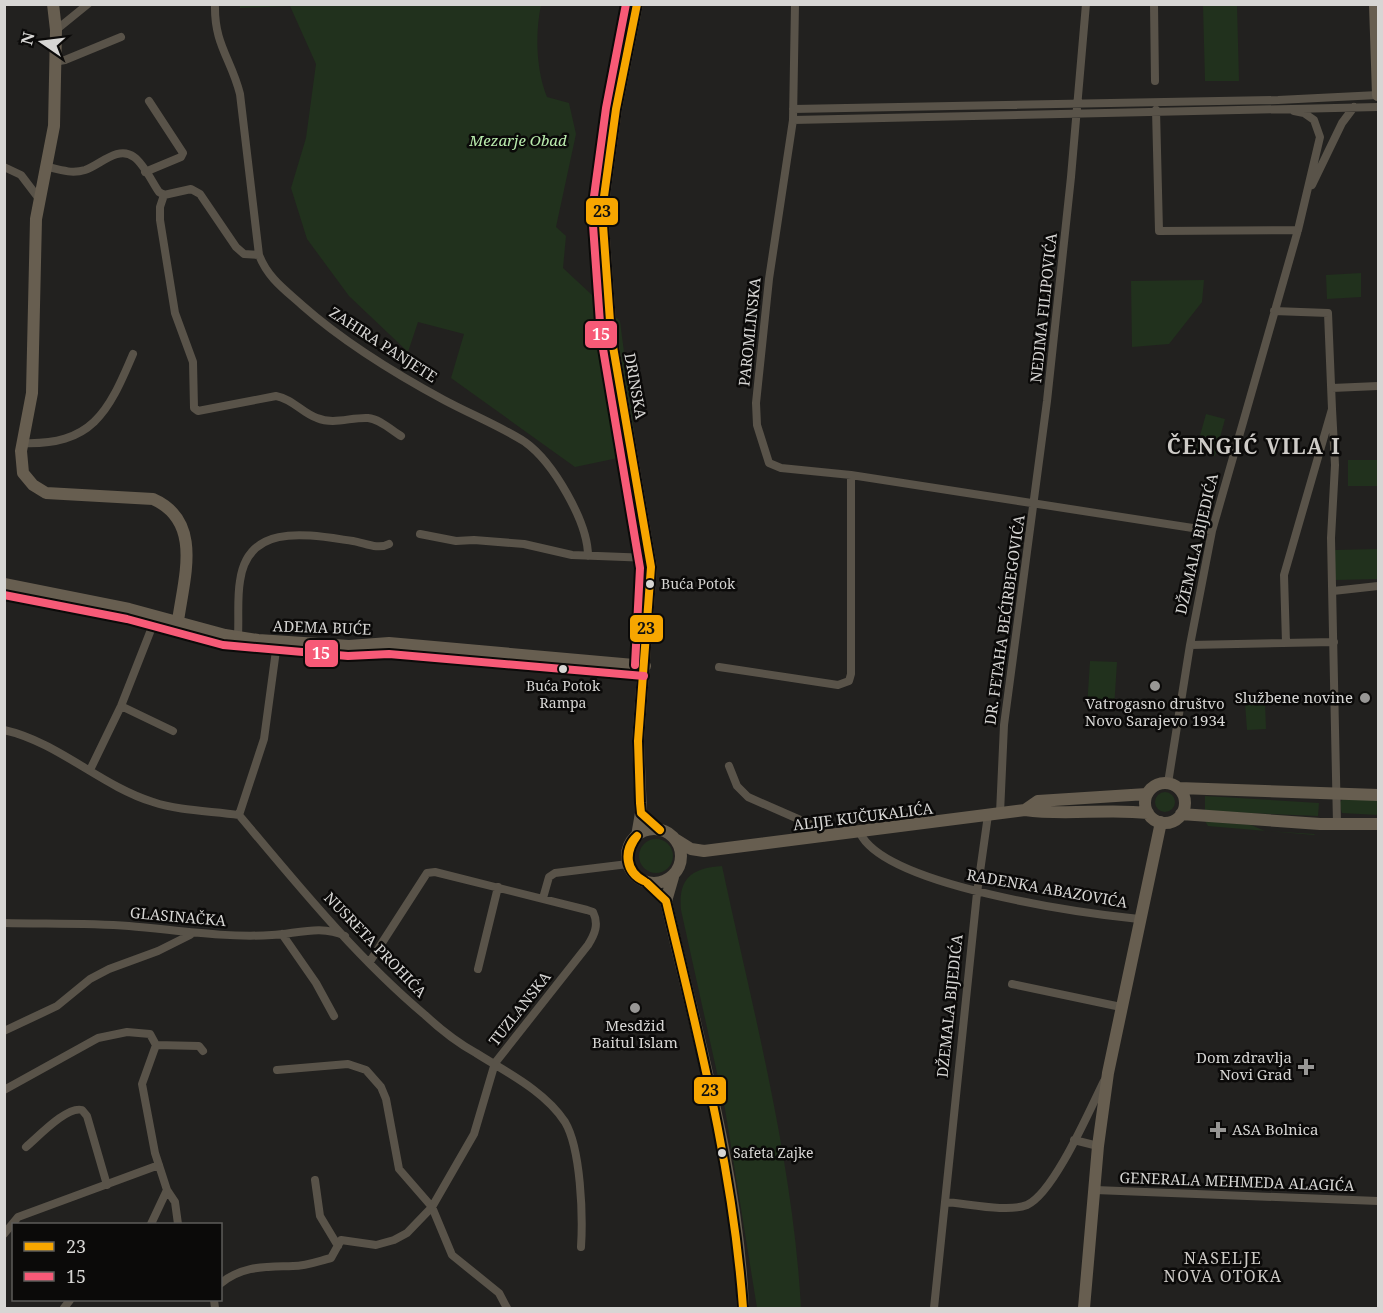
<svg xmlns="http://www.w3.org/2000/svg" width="1383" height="1313" viewBox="0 0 1383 1313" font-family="'Noto Serif',serif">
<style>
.green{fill:#21311d}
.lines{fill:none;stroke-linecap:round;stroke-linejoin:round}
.street{stroke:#595349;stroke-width:8}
.secondary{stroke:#675e50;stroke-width:12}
.bus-1-casing{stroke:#0b0a09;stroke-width:12}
.bus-2-casing{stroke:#0b0a09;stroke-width:12}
.bus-1{stroke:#f7a600;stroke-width:8}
.bus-2{stroke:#f75a77;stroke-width:8}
.bus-dot{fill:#d7d6d4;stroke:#0b0a09;stroke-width:2}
.poi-dot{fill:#989795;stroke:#0b0a09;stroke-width:2}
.labels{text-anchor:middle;stroke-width:5;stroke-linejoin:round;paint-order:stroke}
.bus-label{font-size:14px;fill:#d7d6d4;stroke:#0b0a09;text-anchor:start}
.park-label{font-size:15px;font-style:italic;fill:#b9ebad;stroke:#0b0a09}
.street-label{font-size:15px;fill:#d7d6d4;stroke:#0b0a09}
.poi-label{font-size:15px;fill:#d7d6d4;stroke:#0b0a09;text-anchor:end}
.neighbourhood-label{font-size:16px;letter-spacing:1.5px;fill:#cecbc7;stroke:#0b0a09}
.district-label{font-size:21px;font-weight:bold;letter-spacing:1.5px;fill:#cecbc7;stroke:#0b0a09}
.line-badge{stroke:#0b0a09;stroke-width:2}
.badge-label{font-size:16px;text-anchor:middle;font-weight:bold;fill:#fff}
.pale-badge-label{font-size:16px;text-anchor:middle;font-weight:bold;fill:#111}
</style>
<rect width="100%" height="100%" fill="#22211f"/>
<!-- green -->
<path class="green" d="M240 4 541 5C535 34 536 69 547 97L569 103 576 134 556 227 566 236 563 268 620 321 637 454 575 467 451 378 464 334 418 322 408 352 349 296 307 239 291 188 306 138 316 64 290 6 240 8Z
M1203 5H1237L1239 81H1205Z
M1361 273V297L1327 299 1326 275Z
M1204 280 1202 302 1169 344 1132 347 1131 281Z
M1206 414 1225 419 1215 456 1196 450Z
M1378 460V486H1348V460Z
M1378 549V579L1335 580V550Z
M1090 661 1117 662 1114 709 1087 708Z
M1265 702 1266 729 1247 730 1245 703Z
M1155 802a10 10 0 1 1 20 0a10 10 0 1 1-20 0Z
M1205 796 1319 803 1318 816 1205 811Z
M1343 799 1378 800V815L1342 813 1339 803Z
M1205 821 1251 825 1265 831 1315 834 1314 835 1208 826Z
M639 856a17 17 0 1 1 34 0a17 17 0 1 1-34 0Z
M722 866C753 1011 793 1160 801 1308H757L725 1109 681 910C678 878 692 868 722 866Z"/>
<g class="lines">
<!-- street -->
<path class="street" d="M215 4C214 45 231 58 240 94L259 255C268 278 284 289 303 306 345 343 394 373 444 400 470 414 500 426 525 442 553 462 588 522 588 556
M795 4 793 120 769 279 756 403 757 425 769 463 781 468 851 475 1212 531
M1154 4 1155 81
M56 30 88 4
M54 62 65 60 121 37
M793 109 1278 100 1378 95
M1156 110 1159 231 1298 230
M793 120 1378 107
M4 167 21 175 40 200
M48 167C60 170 72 174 85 170 100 165 118 145 134 157 144 164 152 182 159 192L164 195 191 189 200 194 236 247 244 254 259 255
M145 172 181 157 183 153 149 101
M1312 185 1342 123 1354 107
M164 195 160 207V220L175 313 193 362 194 408 198 411 276 396C293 399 302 413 317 418 334 425 351 417 368 418 380 419 391 430 401 436
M1274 311 1328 313 1332 409 1284 575 1286 643
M1332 388 1378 386
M1332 409 1335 465 1331 538 1337 824
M21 443C92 446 108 413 133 354
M420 534 456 541 474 540 524 544 572 555 650 558
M1333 591 1378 586
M238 636C239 618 237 598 240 581 248 521 310 535 353 541 365 543 378 550 389 544
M1190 645 1334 642
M719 667 838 685 849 681 851 674V475
M121 706 173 731
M4 730C58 742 101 786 153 802 179 811 212 811 239 815 297 884 356 957 425 1015 440 1029 458 1043 476 1053 506 1072 545 1091 565 1122 581 1149 583 1216 581 1247
M729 766 737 786 748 797 821 829 825 837
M90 770 121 706 156 617
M1168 783 1190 645 1212 531 1298 230 1320 137 1314 120 1304 113 1294 111
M1000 813 1004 725 1047 401 1071 177 1086 4
M239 815 264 739 277 643
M860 833C885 886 1081 913 1139 919
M543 898 549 877 555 873 628 864
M4 923C46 924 88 923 129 926 177 930 224 938 272 935 295 934 322 924 345 936
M282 934 316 983 334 1016
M478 969 498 887
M1012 984 1121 1007
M4 1031 57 1006 90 979 109 969 158 951 190 935
M156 1045 199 1046 203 1051
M277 1070 348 1064 366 1070 381 1087 386 1099 399 1169 432 1207 452 1255 499 1293 507 1308
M4 1090 98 1038 127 1032 150 1034 156 1045 142 1084 155 1153 167 1190 175 1202 178 1224
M1074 1140 1098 1146
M26 1147C39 1136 67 1106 82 1110L87 1116 107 1185
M315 1180 320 1216 338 1246
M1095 1190 1378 1201
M945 1202C965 1203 1008 1213 1027 1205 1054 1193 1090 1109 1104 1081
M151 1224 167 1190
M4 1234 18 1217 159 1165
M220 1284C242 1265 266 1267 293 1266 306 1266 319 1261 331 1258L341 1240 376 1245 394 1240 407 1233 432 1207 474 1134 495 1063 588 945C595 934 599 924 593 912L587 910 435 872 427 873 369 963
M214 1300 215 1308
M64 1308 70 1300
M934 1308 977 893 988 815"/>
<!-- secondary -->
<path class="secondary" d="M53 4 56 30 54 126 36 219 32 393 21 451 23 473 33 485 46 493 153 499C203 521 184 577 178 621
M1375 4 1378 95
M4 584 129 609 225 635 258 640 349 646 389 643 645 666
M1145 803a20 20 0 1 1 40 0a20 20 0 1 1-40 0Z
M1179 788 1378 795
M1025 810 1038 801 1147 794
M1181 814 1320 824H1378
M627 856a27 27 0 1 1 54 0a27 27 0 1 1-54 0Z
M637 836 641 813 638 741 651 567 611 335 602 211 616 109 637 4
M675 839 691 849 704 851 1025 810C1066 816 1107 808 1148 813
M673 877 666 901C696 1033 738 1173 743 1308
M1084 1308 1098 1146 1108 1073 1161 822"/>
<defs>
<path id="bus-1" d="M637 4 616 109 602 211 611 335 651 567 638 741 640 803 641 813 660 830
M637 836C625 852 625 870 644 881
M637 836C622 849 625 873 644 881
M647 883 666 901C698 1036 733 1169 743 1308"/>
<path id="bus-2" d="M626 4 606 108 592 211 601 337 640 568 635 665
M4 595 127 619 223 645 348 656 389 654 644 676"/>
</defs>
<!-- bus-1 casing -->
<use href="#bus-1" class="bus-1-casing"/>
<!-- bus-2 casing -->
<use href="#bus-2" class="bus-2-casing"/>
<!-- bus-1 -->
<use href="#bus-1" class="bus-1"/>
<!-- bus-2 -->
<use href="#bus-2" class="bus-2"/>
</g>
<!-- markers -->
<g class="bus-dot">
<circle cx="650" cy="584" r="5"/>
<circle cx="563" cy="669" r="5"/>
<circle cx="722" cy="1153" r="5"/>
</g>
<g class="poi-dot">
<circle cx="1155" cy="686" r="6"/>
<circle cx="1365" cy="698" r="6"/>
<circle cx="635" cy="1008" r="6"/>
<path d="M1303 1058h6v6h6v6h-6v6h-6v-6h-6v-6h6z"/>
<path d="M1215 1121h6v6h6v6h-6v6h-6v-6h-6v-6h6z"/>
</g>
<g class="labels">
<!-- bus labels -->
<g class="bus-label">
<text x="661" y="589">Buća Potok</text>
<text x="563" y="691" text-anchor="middle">Buća Potok<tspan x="563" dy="17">Rampa</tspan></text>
<text x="733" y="1158">Safeta Zajke</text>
</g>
<!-- park labels -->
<g class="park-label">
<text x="518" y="146">Mezarje Obad</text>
</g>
<!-- street labels -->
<g class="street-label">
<text transform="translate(1044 308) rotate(-84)" y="5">NEDIMA FILIPOVIĆA</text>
<text transform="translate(750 332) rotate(-84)" y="5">PAROMLINSKA</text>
<text transform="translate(383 345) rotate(33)" y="5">ZAHIRA PANJETE</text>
<text transform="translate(635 386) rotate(80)" y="5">DRINSKA</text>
<text transform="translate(1197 544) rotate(-77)" y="5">DŽEMALA BIJEDIĆA</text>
<text transform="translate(1005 620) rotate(-82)" y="5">DR. FETAHA BEĆIRBEGOVIĆA</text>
<text transform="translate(322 628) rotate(2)" y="5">ADEMA BUĆE</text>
<text transform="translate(863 817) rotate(-7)" y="5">ALIJE KUČUKALIĆA</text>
<text transform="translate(1047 889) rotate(10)" y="5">RADENKA ABAZOVIĆA</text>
<text transform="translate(178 917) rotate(5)" y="5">GLASINAČKA</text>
<text transform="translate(375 945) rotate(46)" y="5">NUSRETA PROHIĆA</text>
<text transform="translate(950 1006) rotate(-84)" y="5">DŽEMALA BIJEDIĆA</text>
<text transform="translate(520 1009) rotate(-52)" y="5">TUZLANSKA</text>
<text transform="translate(1237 1182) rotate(2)" y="5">GENERALA MEHMEDA ALAGIĆA</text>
</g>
<!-- poi labels -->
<g class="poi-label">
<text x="1353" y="703">Službene novine</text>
<text x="1155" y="709" text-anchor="middle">Vatrogasno društvo<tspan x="1155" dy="17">Novo Sarajevo 1934</tspan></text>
<text x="635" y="1031" text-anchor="middle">Mesdžid<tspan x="635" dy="17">Baitul Islam</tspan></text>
<text x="1292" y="1063">Dom zdravlja<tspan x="1292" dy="17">Novi Grad</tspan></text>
<text x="1232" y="1135" text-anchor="start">ASA Bolnica</text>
</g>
<!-- neighbourhood labels -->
<g class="neighbourhood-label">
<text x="1223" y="1264">NASELJE<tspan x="1223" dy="18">NOVA OTOKA</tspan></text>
</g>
<!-- district labels -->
<g class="district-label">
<text x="1254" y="454">ČENGIĆ VILA I</text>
</g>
</g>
<g class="line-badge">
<rect x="585" y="197" width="34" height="29" rx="6" fill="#f7a600"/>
<rect x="584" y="320" width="34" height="29" rx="6" fill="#f75a77"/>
<rect x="629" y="614" width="35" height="29" rx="6" fill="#f7a600"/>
<rect x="304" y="639" width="35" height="29" rx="6" fill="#f75a77"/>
<rect x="693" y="1076" width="34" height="29" rx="6" fill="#f7a600"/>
</g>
<g class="badge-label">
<text x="601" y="340">15</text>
<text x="321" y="659">15</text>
</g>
<g class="pale-badge-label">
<text x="602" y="217">23</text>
<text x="646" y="634">23</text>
<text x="710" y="1096">23</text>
</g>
<!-- border -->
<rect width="1383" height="1313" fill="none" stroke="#d7d6d4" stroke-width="12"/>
<!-- legend -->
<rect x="12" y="1223" width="210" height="78" fill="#0b0a09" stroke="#5d5c5a" stroke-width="1.5"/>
<rect x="24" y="1242" width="30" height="9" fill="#f7a600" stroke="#5d5c5a" stroke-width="1.5"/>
<text x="66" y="1253" font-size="18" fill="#d7d6d4">23</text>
<rect x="24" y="1272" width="30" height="9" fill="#f75a77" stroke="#5d5c5a" stroke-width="1.5"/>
<text x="66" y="1283" font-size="18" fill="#d7d6d4">15</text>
<!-- north arrow -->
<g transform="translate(42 42) rotate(284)" stroke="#0b0a09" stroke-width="4.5" paint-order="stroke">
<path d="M0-4.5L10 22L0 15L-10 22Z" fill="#d7d6d4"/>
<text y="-9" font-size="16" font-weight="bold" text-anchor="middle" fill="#d7d6d4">N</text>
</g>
</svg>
